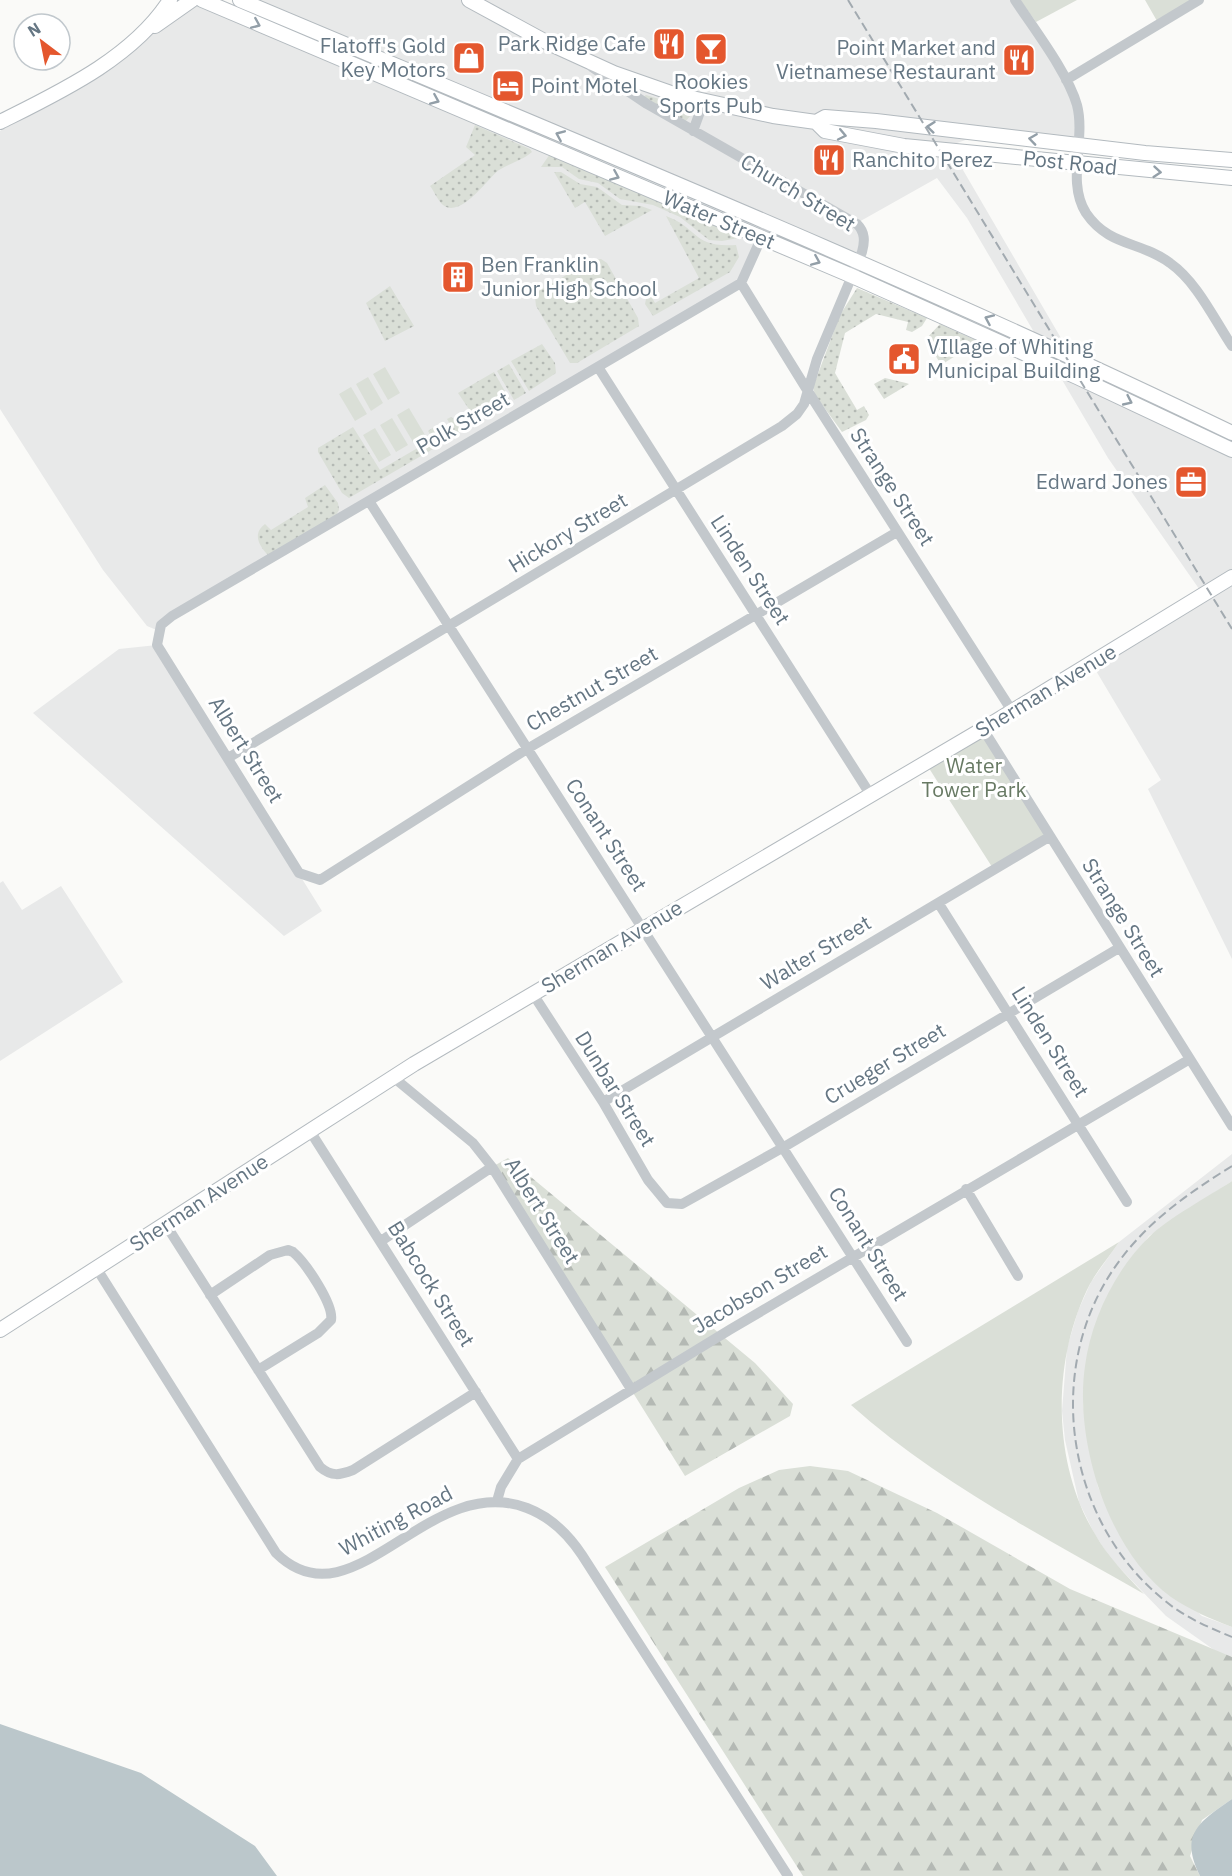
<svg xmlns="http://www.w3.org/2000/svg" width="1232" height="1876" viewBox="0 0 1232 1876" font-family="'IBM Plex Sans',sans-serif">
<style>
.built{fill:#e8e9e9}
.grass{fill:url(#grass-dots)}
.forest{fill:url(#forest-firs)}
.park{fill:#dadfd7}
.water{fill:#bbc7cb}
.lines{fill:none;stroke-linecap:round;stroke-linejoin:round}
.secondary-casing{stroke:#b3babf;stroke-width:16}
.street{stroke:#c3c8cc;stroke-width:10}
.secondary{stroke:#fff;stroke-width:14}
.rail{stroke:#a2aab0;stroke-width:2;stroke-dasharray:9 4.5;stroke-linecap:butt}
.oneway{stroke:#939fa8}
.labels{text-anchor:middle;stroke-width:6;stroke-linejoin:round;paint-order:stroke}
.poi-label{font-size:21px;fill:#657683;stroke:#fff;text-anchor:end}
.street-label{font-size:21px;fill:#657683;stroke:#fff}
.park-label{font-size:21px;fill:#687a64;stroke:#fff}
</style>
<defs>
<pattern id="grass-dots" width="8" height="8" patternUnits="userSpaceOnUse" patternTransform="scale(1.5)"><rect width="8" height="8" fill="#dadfd7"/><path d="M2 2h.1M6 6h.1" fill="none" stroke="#b4b9b4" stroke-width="1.8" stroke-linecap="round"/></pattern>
<pattern id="forest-firs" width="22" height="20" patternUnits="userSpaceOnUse" patternTransform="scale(1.5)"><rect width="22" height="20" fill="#dadfd7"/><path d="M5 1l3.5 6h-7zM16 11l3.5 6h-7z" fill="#b4b9b4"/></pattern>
</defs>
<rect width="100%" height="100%" fill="#fafaf8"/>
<!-- built -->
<path class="built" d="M240 0H1015L1074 96 1079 146 987 132 949 146 1086 381 1232 450V959L1148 789 1161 780 1092 664 1204 596 1108 458 967 218 937 178 857 223 861 229 859 261Z
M190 1 762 238 741 283 172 616 159 631 147 626 103 570 0 409V131Z
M157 645 322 911 284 936 33 713 119 649Z
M3 881 22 910 61 886 123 982 0 1061V883Z
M1232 1154V1181L1149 1236 1111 1290 1083 1404 1098 1487 1128 1549 1202 1616 1232 1627V1657L1217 1652 1166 1616 1110 1558 1094 1533 1079 1502 1065 1440 1062 1411 1067 1348 1078 1311 1091 1282 1119 1242Z"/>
<!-- grass -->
<path class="grass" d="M646 95 689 108 691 115 685 122 643 97Z
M475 125 530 149 532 152C523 160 510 163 499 170 488 178 461 219 443 205 438 201 434 191 430 186L475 155 466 147Z
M550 154 742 236 744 237 722 241 709 240 680 217 653 205 620 199 598 183 579 179 562 167H541Z
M554 172H561L580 184 597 187 622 205 641 206 652 210 605 236 585 202 575 208Z
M666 216C699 228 692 248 736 245L739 257 730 272 653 316 645 304 646 299 651 296 655 303 699 278Z
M601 259 607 263 638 318 639 326 577 363H570L536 306 535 297 539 291 592 260Z
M390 286 414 326 385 341 366 303Z
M857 288 927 318 922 326 912 332 906 330 908 322 876 314 845 333 835 373 857 410 864 406 869 415 866 420 842 432 815 395 813 387 840 315Z
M940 324 982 343 973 356 968 348 941 365 926 339Z
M542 344 555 363 556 373 529 391 511 361Z
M509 364 526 393 514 400 497 371Z
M494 372 511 402 485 417 475 418 458 393Z
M885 378 906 383 909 384 884 399 874 384Z
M451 417 460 423 461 430 457 435 349 498 342 493 318 452V448L353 427 380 470 433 439 428 431 434 427 438 434 451 426 447 419Z
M325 485 338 503 339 510 336 515 268 555 266 553C258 544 253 533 265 524L271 530 308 507 305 498Z"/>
<!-- forest -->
<path class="forest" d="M508 1158 755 1363 793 1404 790 1416 685 1476 492 1167Z
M810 1466 848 1471 937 1513 1070 1589 1232 1657V1799L1202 1820 1190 1856 1200 1876H803L605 1567 739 1488 779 1470Z"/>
<!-- park -->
<path class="park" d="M1020 0H1077L1036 22Z
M1145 0H1191L1157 21Z
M385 367 400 393 388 400 373 374Z
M368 377 383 403 371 411 356 384Z
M351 387 367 414 355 421 339 394Z
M409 408 425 435 413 442 397 415Z
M392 418 408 445 396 452 380 425Z
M375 428 391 455 379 462 363 435Z
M983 729 1049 837 994 870 925 762Z
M1232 1181V1627C1211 1619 1190 1610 1171 1597 1108 1551 1074 1441 1085 1366 1091 1320 1115 1270 1149 1237 1167 1219 1209 1196 1232 1181Z
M1119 1242C1110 1256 1098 1269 1090 1284 1052 1358 1051 1461 1095 1534 1108 1557 1126 1575 1144 1594 1043 1536 938 1483 851 1405Z"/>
<!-- water -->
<path class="water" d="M0 1724 141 1773 255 1846 277 1876H0Z
M1232 1799V1876H1200C1179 1834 1199 1822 1232 1799Z"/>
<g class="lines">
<defs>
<path id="secondary" d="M202 0 852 276 1077 377 1232 450
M240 0C572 140 907 276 1232 433
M469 0 546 42 614 73 674 94 773 116 816 122 825 117 876 121 1145 153 1232 160
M155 26 192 0
M0 122C60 92 133 58 170 0
M816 122 825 131 904 146 1232 178
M0 1330 414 1064 983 729 1232 577"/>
</defs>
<!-- secondary casing -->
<use href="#secondary" class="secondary-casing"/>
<!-- street -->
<path class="street" d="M1015 0C1034 29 1068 73 1077 105 1086 140 1066 181 1086 213 1109 247 1141 241 1170 263 1197 282 1214 319 1232 346
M1066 80 1199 0
M693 131 704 101
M768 223 741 283 172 616 161 625 157 645 299 873 320 880 527 749 897 532
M741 283 809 393 1012 711
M598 367 870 794
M369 501 907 1342
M983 729 1232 1126
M228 758 782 426 797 414 804 404 817 359 862 252C865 241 865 232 857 224L647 104 592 67
M939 904 1127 1202
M533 994 603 1102 648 1180 667 1203 682 1204 784 1147 1119 948
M393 1077 473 1143 492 1167 631 1389
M603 1102 1049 837
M310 1131 518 1459
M966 1189 1018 1276
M166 1225 320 1467C332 1477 340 1475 353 1470L476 1392
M381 1241 492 1167
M97 1269 276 1553C353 1629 428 1470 527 1508 551 1517 568 1534 582 1555L788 1876
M210 1295 270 1255 288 1250 293 1252C306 1263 334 1305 331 1320L318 1333 258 1370
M497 1501 501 1487 518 1459 731 1329 1190 1059"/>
<!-- secondary -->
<use href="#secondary" class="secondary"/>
<!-- rail -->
<path class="rail" d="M848 0 1232 629
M1232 1166C1182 1197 1137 1229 1106 1281 1045 1384 1071 1525 1164 1600 1184 1617 1208 1627 1232 1637"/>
</g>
<!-- one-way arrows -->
<defs><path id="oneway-chevron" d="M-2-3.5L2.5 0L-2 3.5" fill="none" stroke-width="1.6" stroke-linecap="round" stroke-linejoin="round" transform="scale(1.5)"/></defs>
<g class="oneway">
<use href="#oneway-chevron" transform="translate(256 24) rotate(23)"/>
<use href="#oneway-chevron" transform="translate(435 100) rotate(23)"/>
<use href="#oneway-chevron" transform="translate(931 127) rotate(-174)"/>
<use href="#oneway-chevron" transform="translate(560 135) rotate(-157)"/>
<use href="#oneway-chevron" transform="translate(842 135) rotate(12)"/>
<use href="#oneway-chevron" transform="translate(1033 139) rotate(-172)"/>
<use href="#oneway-chevron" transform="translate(1157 172) rotate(5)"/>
<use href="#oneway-chevron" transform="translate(615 176) rotate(23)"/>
<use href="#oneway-chevron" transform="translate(816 261) rotate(23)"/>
<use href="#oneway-chevron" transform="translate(989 319) rotate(-156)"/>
<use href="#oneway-chevron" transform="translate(1128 401) rotate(25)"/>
</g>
<!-- icons -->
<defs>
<symbol id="restaurant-square" viewBox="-11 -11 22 22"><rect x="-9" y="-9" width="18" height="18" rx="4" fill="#e4572e" stroke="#fff"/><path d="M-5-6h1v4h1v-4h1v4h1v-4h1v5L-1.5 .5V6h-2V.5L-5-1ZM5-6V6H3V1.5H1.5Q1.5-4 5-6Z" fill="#fff"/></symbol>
<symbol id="bar-square" viewBox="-11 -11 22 22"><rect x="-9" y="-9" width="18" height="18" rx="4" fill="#e4572e" stroke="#fff"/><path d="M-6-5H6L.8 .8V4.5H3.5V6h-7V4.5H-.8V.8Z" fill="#fff"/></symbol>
<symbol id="shop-square" viewBox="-11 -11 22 22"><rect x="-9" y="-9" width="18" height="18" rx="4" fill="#e4572e" stroke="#fff"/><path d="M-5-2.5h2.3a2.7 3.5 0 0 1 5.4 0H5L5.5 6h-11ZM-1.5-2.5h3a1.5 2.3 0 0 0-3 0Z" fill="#fff"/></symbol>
<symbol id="hotel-square" viewBox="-11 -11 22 22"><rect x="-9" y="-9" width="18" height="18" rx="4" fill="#e4572e" stroke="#fff"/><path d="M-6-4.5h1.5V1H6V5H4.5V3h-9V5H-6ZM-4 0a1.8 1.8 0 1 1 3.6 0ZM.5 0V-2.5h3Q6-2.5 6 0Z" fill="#fff"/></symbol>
<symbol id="building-square" viewBox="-11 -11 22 22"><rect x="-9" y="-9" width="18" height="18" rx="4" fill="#e4572e" stroke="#fff"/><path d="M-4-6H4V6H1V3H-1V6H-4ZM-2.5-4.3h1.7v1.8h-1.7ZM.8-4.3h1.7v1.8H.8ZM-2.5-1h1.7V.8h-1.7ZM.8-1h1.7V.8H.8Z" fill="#fff"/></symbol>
<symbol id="civic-square" viewBox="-11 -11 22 22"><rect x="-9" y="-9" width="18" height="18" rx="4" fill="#e4572e" stroke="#fff"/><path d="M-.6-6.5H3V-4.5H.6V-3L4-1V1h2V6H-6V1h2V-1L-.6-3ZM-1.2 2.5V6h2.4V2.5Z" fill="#fff"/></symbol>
<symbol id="office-square" viewBox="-11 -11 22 22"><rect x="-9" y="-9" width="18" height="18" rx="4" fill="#e4572e" stroke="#fff"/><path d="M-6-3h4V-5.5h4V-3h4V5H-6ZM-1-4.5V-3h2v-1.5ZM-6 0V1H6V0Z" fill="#fff"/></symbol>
</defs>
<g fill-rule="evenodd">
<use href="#restaurant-square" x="650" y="25" width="38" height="38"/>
<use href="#bar-square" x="692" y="30" width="38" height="38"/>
<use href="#shop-square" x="450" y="39" width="38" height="38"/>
<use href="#restaurant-square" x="1000" y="41" width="38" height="38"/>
<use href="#hotel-square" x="489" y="67" width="38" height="38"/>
<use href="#restaurant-square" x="810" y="141" width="38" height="38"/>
<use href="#building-square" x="439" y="258" width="38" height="38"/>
<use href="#civic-square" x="885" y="340" width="38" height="38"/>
<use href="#office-square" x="1172" y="463" width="38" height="38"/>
</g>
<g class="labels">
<!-- poi labels -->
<g class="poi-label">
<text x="646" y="51">Park Ridge Cafe</text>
<text x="446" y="53">Flatoff's Gold<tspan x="446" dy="24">Key Motors</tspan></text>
<text x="996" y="55">Point Market and<tspan x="996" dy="24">Vietnamese Restaurant</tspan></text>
<text x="711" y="89" text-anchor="middle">Rookies<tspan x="711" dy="24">Sports Pub</tspan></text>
<text x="531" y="93" text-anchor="start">Point Motel</text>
<text x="852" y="167" text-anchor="start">Ranchito Perez</text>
<text x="481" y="272" text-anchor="start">Ben Franklin<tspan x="481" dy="24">Junior High School</tspan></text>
<text x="927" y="354" text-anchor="start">VIllage of Whiting<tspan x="927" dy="24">Municipal Building</tspan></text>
<text x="1168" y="489">Edward Jones</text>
</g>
<!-- street labels -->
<g class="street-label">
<text transform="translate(1070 163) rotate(6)" y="7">Post Road</text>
<text transform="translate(798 193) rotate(31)" y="7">Church Street</text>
<text transform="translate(719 220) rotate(23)" y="7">Water Street</text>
<text transform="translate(463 423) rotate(-30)" y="7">Polk Street</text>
<text transform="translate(892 487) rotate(57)" y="7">Strange Street</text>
<text transform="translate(568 533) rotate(-31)" y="7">Hickory Street</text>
<text transform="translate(750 570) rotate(57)" y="7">Linden Street</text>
<text transform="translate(592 689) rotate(-30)" y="7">Chestnut Street</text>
<text transform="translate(1046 691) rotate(-31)" y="7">Sherman Avenue</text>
<text transform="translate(246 750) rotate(58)" y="7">Albert Street</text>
<text transform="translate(606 835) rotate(57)" y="7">Conant Street</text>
<text transform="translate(1123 918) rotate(58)" y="7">Strange Street</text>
<text transform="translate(612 947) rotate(-31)" y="7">Sherman Avenue</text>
<text transform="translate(816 953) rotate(-31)" y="7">Walter Street</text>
<text transform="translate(1050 1042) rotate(58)" y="7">Linden Street</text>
<text transform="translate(885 1064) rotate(-31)" y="7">Crueger Street</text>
<text transform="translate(615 1089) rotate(58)" y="7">Dunbar Street</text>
<text transform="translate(199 1203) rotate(-33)" y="7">Sherman Avenue</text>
<text transform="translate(542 1211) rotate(58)" y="7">Albert Street</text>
<text transform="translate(868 1244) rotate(58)" y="7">Conant Street</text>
<text transform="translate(431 1284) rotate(58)" y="7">Babcock Street</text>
<text transform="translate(760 1289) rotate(-31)" y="7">Jacobson Street</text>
<text transform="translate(396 1521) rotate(-28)" y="7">Whiting Road</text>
</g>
<!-- park labels -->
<g class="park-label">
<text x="974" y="773">Water<tspan x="974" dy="24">Tower Park</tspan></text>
</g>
</g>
<!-- north arrow -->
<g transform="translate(42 42) rotate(328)"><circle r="28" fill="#ffffff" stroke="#c1c8cd" stroke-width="1.5"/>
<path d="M0-4.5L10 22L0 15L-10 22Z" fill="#e4572e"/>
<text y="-9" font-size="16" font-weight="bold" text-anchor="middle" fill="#657683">N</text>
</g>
</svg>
